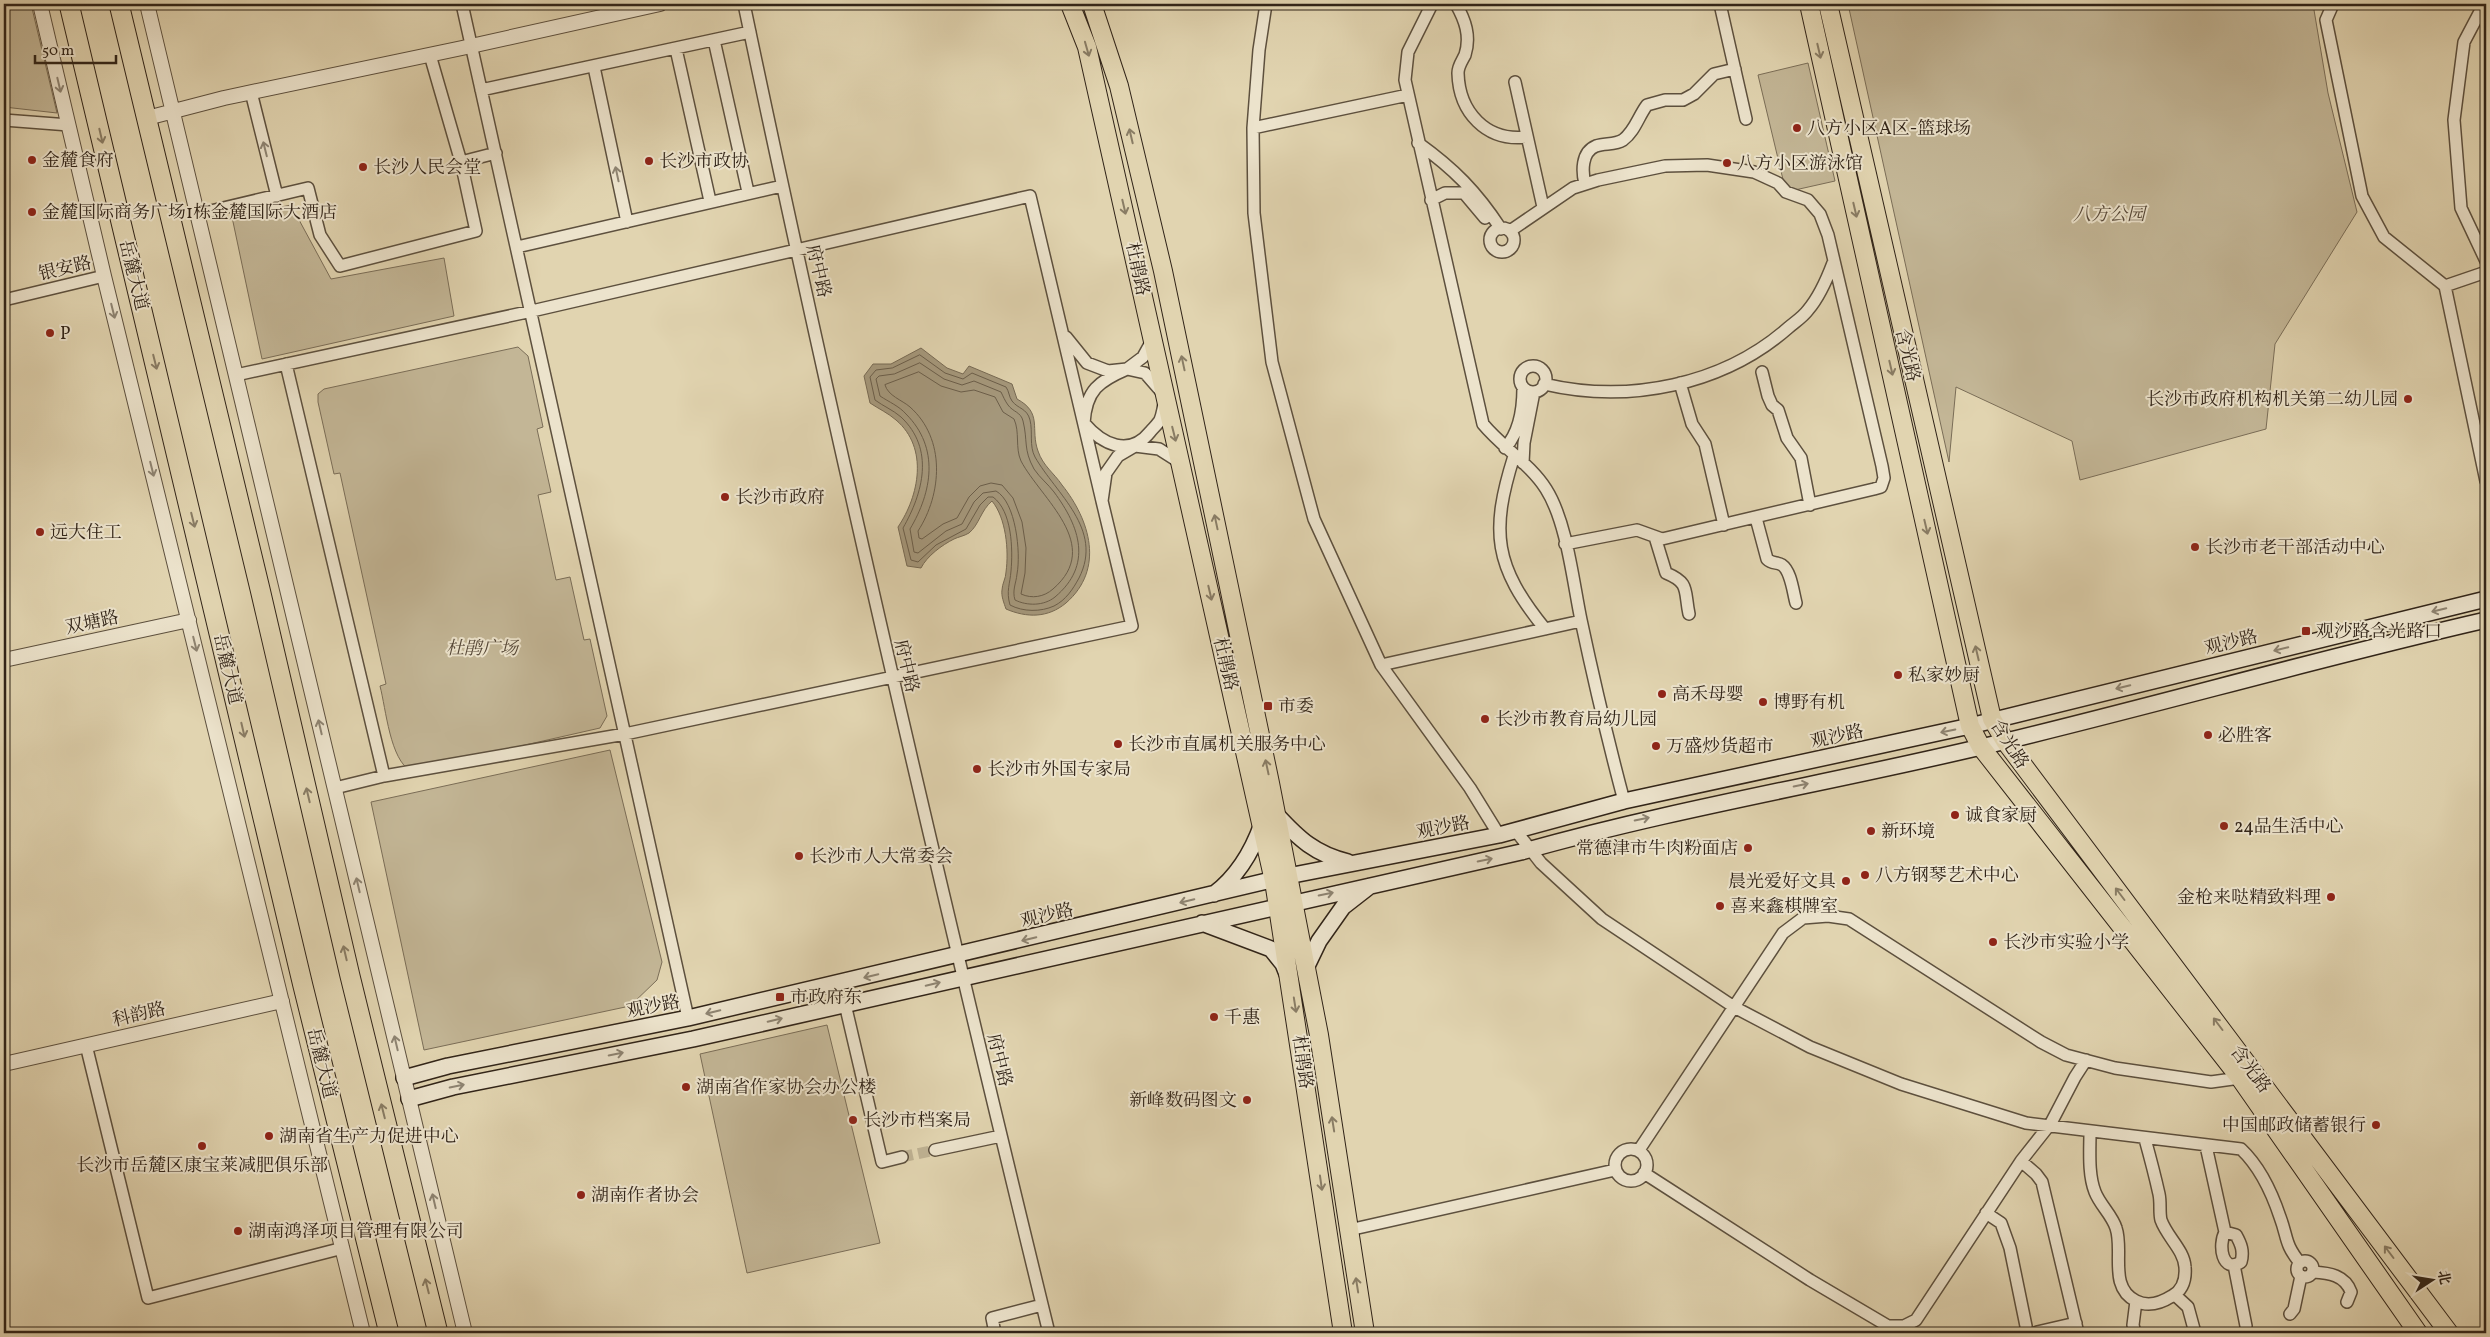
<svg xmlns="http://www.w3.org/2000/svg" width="2490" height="1337" viewBox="0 0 2490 1337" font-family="Vollkorn,'Noto Serif SC',serif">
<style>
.green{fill:#c3b696;stroke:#7a6d57}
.water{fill:#a5987c;stroke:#776a54}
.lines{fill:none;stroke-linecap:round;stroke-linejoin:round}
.shore{stroke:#6b5e4a;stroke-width:1}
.minor-tunnel{stroke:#beb192;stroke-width:11;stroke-dasharray:11 5.5;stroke-linecap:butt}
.minor-casing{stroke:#5d503e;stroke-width:14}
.tertiary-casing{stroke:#5d503e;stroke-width:16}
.secondary-casing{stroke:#312418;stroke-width:18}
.primary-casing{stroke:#312418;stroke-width:20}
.trunk-casing{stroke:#312418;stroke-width:21}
.minor{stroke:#ece3cc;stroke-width:11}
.tertiary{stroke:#ece3cc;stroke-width:14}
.secondary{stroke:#ece3cc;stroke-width:15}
.primary{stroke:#e1d4b0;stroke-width:18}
.trunk{stroke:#e1d4b0;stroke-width:19}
.oneway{stroke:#897c64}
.oneway2{stroke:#8e8472}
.poi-dot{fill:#8f2418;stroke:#ece3cc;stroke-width:2}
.labels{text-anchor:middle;stroke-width:4;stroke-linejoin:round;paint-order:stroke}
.poi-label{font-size:18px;fill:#312418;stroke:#ece3cc;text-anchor:start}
.park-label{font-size:18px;font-style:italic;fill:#564838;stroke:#ece3cc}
.street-label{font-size:18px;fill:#312418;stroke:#ece3cc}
</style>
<rect width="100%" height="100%" fill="#e1d4b0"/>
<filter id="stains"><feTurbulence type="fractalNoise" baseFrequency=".004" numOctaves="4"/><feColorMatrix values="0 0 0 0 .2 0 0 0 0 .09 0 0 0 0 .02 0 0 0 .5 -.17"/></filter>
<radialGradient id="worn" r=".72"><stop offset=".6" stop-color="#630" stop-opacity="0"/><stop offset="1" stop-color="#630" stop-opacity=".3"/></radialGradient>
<!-- green -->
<path class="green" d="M4 4H31L57 113 4 107Z
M1848 4H2317L2314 10 2328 93 2357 212 2275 344 2266 429 2080 480 2072 441 1956 387 1949 462Z
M1808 63 1835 181 1786 192 1758 75Z
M291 205 331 279 444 258 454 316 262 359 232 217Z
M518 347 528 356 543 427 537 429 551 492 538 495 556 580 570 577 584 640 590 639 607 716 600 728 411 771C390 760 386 709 380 686L386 684 340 473 334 474 318 402V394L324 389Z
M610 750 662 962 657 980 630 1006 424 1050 371 802Z
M827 1025 880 1243 747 1273 700 1054Z"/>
<!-- water -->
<path class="water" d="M921 348 947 368 963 374 969 366 1012 384 1017 399C1043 413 1030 429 1038 451 1043 466 1054 473 1062 485 1090 520 1105 569 1066 603 1048 618 1027 618 1006 609 1004 603 1001 596 1002 590 1002 584 1006 578 1006 572 1009 550 1006 518 992 501 981 510 979 525 969 533 964 536 958 537 954 539 942 545 927 556 921 568L907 566 898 527C919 496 929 448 896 420 888 413 879 409 870 403L864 376 873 364H891Z"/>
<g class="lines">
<!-- shore -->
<path class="shore" d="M920 355 945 373 963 379 972 373 1006 387C1009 391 1009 397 1012 401 1018 409 1027 408 1030 420 1033 432 1029 446 1035 457 1056 494 1104 529 1079 578 1073 589 1066 600 1054 606 1041 612 1023 612 1010 605 1006 591 1010 584 1011 571 1013 549 1012 511 993 497H988L980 505 966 529 936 545 918 562 911 560 903 528C923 493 935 449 901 417 893 410 883 406 875 400L870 377 876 370 892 368Z
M920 363 944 379 962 385 974 381 1001 392C1003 396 1005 401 1008 405 1013 412 1021 412 1023 421 1028 441 1023 449 1034 469 1040 478 1048 484 1054 492 1080 527 1093 565 1055 597 1044 606 1027 606 1015 600 1012 590 1016 584 1017 574 1021 553 1016 502 996 491L983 493 974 502 962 524 946 531 918 553 914 552 910 529C932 492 940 448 906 414 899 406 889 402 880 396L876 379 879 376 894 374Z
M919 372 941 386 961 392 974 390 995 397 1003 412 1014 419C1020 432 1015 448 1021 461 1041 499 1104 545 1053 589 1044 597 1032 599 1021 594L1025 573 1026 548 1022 522 1013 498 1002 485 991 483 980 486 969 497 957 518 943 524 922 539 919 538 918 531C942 494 946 439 910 407 902 400 888 396 885 385Z"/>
<!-- minor-tunnel -->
<path class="minor-tunnel" d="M902 1157 935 1150"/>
<defs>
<path id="minor" d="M462 4 688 1018
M744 4C837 449 941 891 1049 1333
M1266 4 1259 50 1253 128 1254 213 1272 362 1314 519 1381 665 1470 788 1499 835
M1432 4 1408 52 1405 80 1483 424C1502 447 1530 464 1546 489 1567 522 1573 582 1581 620 1594 681 1608 741 1624 801
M1456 4C1465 20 1471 36 1465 55 1462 61 1458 66 1458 73 1459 112 1486 142 1527 137
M1720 4 1746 119
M2333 4 2326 20 2362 196 2384 237 2445 286 2486 272
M2484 4 2464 42 2454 120 2461 208 2486 261
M714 40 748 192
M676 49 710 201
M594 67 627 222
M1515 82 1543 207
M481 90 750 32
M251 92 277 196
M4 120 69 125
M1253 128 1408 95
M1418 143C1454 169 1476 191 1501 229
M461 162 496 153
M1585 184C1582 172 1581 152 1596 146 1605 143 1615 145 1623 140 1635 131 1638 117 1647 105L1665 100H1683L1694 94 1714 74 1735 69
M1431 200 1445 193H1464L1485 218
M198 214 308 188 320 235 340 266 476 231 461 162 430 55
M1490 240a12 12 0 1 1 24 0a12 12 0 1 1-24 0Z
M1510 231 1573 188 1598 180 1665 166 1707 165 1754 172 1778 183 1786 192 1808 200 1820 214 1828 235 1882 466 1884 478 1881 487 1874 489 1662 539 1637 530 1565 544
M517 247 782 186
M2445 286 2486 481
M4 300 104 276
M1066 337 1087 363 1108 371 1127 369 1143 357 1153 339
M286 364 384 776
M1520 379a13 13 0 1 1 26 0a13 13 0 1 1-26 0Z
M1127 369 1145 373 1165 396C1164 404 1163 413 1160 420 1158 424 1153 428 1150 432 1129 458 1102 444 1084 423 1086 390 1099 381 1127 369Z
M1762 372 1768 396 1772 405 1778 410 1787 438 1801 458 1810 505
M236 375 532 311 1030 196 1102 501
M1680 383 1692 424 1705 444 1724 525
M1544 384C1629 404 1723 385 1788 328 1795 322 1803 317 1808 310 1820 296 1827 279 1833 263
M1505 448C1519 433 1523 408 1523 388
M1514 456C1490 532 1494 566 1545 629
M1523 463 1524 443 1534 392
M1756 518 1767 559C1772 564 1777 562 1782 565 1791 571 1793 592 1796 603
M1655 537 1666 573C1690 583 1684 590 1689 614
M1381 665 1581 621
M335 788 384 776 625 734 1132 626 1102 501 1106 473 1118 456 1135 446 1159 449 1181 463
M1516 831 1541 863 1602 919 1734 1007 1810 1047 1901 1084 2026 1123 2241 1149C2259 1166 2272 1193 2280 1217 2288 1238 2284 1243 2300 1263
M845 1004 882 1162 902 1157
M86 1045 148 1298 343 1248
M2090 1132C2090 1151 2088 1174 2095 1192 2100 1205 2112 1215 2116 1228 2124 1251 2108 1287 2136 1301 2148 1307 2161 1303 2172 1296 2183 1290 2186 1279 2185 1267 2184 1250 2167 1237 2161 1220 2159 1212 2161 1203 2159 1194 2155 1176 2150 1157 2145 1139
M2206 1146 2225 1232C2218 1245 2222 1274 2241 1262 2244 1251 2241 1244 2236 1235L2225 1232
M1615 1165a16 16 0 1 1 32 0a16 16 0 1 1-32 0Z
M935 1150 1001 1136
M1639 1150 1783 933 1803 918 1828 916 1849 919 2041 1042 2066 1055 2115 1068 2211 1082 2240 1078
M2021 1161 2036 1174 2042 1182 2078 1333
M1644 1173 1810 1280 1888 1326H1904L1916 1320 2021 1161 2051 1123 2075 1077 2086 1060
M1986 1213 2001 1223 2010 1248 2026 1326
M1349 1230 1615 1170
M2297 1269a8 8 0 1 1 16 0a8 8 0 1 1-16 0Z
M2234 1265 2246 1326
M2313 1272C2329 1273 2345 1275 2351 1292L2347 1302
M2175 1295 2188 1307 2194 1329
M2290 1314 2294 1309 2301 1276
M2037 1332 2076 1323
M995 1333 992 1318 1042 1305
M2135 1333 2133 1325 2136 1301"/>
<path id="tertiary" d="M40 4 104 276 363 1333
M147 4 465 1333
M147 118 224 98 462 48 660 4
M4 660 189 620
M4 1064 282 1001"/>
<path id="secondary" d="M1276 814C1299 839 1315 854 1348 862
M1214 894C1238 876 1252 852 1262 824
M1202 923 1271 949 1283 964 1287 974
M1306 968 1319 941 1343 907 1370 886
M404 1078 448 1066 688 1018 1288 876 1499 835 1624 801 1970 726 2486 599
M409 1099 453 1087 693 1039 1521 852C1680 807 1842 781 2002 742 2164 703 2324 657 2486 620"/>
<path id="primary" d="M1070 4 1087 47 1274 881 1343 1333
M1092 4 1119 86 1163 271 1270 783 1319 1035 1365 1333
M1809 4 1970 726 1981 747 2240 1078 2418 1333
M1828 4 1992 719 2005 741 2449 1333"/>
<path id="trunk" d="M69 4 303 986 389 1333
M119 4 260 589 350 976 438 1333"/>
</defs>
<!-- minor casing -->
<use href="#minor" class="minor-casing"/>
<!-- tertiary casing -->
<use href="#tertiary" class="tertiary-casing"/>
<!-- secondary casing -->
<use href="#secondary" class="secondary-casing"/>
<!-- primary casing -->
<use href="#primary" class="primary-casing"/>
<!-- trunk casing -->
<use href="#trunk" class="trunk-casing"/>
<!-- minor -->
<use href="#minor" class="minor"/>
<!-- tertiary -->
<use href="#tertiary" class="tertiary"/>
<!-- secondary -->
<use href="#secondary" class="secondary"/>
<!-- primary -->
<use href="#primary" class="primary"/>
<!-- trunk -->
<use href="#trunk" class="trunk"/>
</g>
<!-- one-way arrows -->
<defs><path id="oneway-shaft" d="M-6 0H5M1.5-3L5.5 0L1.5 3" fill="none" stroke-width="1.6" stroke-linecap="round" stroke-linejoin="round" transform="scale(1.25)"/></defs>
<g class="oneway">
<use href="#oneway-shaft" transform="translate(1087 49) rotate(74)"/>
<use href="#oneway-shaft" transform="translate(1819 51) rotate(77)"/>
<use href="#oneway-shaft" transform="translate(101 136) rotate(77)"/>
<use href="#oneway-shaft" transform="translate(1131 136) rotate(-103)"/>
<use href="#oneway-shaft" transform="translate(1124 207) rotate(77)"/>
<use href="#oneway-shaft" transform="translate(1855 210) rotate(77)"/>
<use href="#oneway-shaft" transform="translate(155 362) rotate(76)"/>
<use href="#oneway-shaft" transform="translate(1183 363) rotate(-102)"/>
<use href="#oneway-shaft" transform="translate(1891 368) rotate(77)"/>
<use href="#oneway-shaft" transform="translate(1174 434) rotate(76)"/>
<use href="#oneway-shaft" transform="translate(193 520) rotate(76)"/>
<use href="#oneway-shaft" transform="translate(1216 522) rotate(-102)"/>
<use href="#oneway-shaft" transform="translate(1926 527) rotate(77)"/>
<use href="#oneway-shaft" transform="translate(1210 593) rotate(77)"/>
<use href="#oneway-shaft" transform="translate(1977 653) rotate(-103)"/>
<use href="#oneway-shaft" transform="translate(243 730) rotate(77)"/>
<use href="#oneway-shaft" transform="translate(1267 767) rotate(-102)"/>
<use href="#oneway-shaft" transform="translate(308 795) rotate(-103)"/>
<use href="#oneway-shaft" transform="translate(2120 894) rotate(-127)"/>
<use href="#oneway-shaft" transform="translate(345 953) rotate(-103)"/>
<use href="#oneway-shaft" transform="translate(1295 1005) rotate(81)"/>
<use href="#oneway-shaft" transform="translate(2218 1024) rotate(-127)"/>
<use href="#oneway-shaft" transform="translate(383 1111) rotate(-104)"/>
<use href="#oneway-shaft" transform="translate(1333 1124) rotate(-99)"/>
<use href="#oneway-shaft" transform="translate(1321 1183) rotate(82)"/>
<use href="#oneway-shaft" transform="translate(2389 1252) rotate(-127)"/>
<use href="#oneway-shaft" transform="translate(1357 1285) rotate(-99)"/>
<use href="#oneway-shaft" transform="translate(427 1286) rotate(-104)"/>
</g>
<g class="oneway2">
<use href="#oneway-shaft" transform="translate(59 85) rotate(77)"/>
<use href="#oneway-shaft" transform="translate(265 149) rotate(-104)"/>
<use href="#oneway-shaft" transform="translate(617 174) rotate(-102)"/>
<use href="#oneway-shaft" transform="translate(113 311) rotate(76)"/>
<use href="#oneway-shaft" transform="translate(152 469) rotate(76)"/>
<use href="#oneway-shaft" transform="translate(2439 610) rotate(166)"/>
<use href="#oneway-shaft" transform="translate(195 644) rotate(76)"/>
<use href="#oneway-shaft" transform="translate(2281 649) rotate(166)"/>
<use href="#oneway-shaft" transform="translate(2123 687) rotate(166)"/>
<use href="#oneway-shaft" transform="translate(320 727) rotate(-103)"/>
<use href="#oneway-shaft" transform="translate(1948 731) rotate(168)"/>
<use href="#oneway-shaft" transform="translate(1801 785) rotate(-12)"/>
<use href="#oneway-shaft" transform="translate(1642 819) rotate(-12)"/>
<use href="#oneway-shaft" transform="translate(1485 860) rotate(-12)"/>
<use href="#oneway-shaft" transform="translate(358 885) rotate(-103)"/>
<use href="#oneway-shaft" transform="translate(1326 894) rotate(-12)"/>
<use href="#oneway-shaft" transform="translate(1187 901) rotate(167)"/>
<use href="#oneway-shaft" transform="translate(1029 939) rotate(167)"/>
<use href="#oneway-shaft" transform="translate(871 976) rotate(167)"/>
<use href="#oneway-shaft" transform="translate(933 984) rotate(-13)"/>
<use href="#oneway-shaft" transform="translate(713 1012) rotate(167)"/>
<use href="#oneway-shaft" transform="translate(775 1020) rotate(-13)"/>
<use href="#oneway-shaft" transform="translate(396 1043) rotate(-103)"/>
<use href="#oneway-shaft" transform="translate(616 1054) rotate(-11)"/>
<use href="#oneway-shaft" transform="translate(457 1086) rotate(-12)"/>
<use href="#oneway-shaft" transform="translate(434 1201) rotate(-103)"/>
</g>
<!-- markers -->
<g class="poi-dot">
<circle cx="1797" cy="128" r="5"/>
<circle cx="32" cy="160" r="5"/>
<circle cx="649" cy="161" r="5"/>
<circle cx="1727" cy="163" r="5"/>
<circle cx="363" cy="167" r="5"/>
<circle cx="32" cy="212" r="5"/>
<circle cx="50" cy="333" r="5"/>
<circle cx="2408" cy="399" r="5"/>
<circle cx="725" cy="497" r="5"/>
<circle cx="40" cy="532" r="5"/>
<circle cx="2195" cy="547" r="5"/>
<rect x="2301" y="626" width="10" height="10" rx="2.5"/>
<circle cx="1898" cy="675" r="5"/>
<circle cx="1662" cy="694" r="5"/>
<circle cx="1763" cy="702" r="5"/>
<rect x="1263" y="701" width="10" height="10" rx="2.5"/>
<circle cx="1485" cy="719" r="5"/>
<circle cx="2208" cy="735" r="5"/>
<circle cx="1118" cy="744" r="5"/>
<circle cx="1656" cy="746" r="5"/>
<circle cx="977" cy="769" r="5"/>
<circle cx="1955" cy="815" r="5"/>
<circle cx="2224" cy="826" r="5"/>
<circle cx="1871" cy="831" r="5"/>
<circle cx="1748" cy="848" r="5"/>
<circle cx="799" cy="856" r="5"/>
<circle cx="1865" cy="875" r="5"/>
<circle cx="1846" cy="881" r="5"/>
<circle cx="2331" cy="897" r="5"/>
<circle cx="1720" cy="906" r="5"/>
<circle cx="1993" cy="942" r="5"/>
<rect x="775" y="992" width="10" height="10" rx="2.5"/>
<circle cx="1214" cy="1017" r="5"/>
<circle cx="686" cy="1087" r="5"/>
<circle cx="1247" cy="1100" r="5"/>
<circle cx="853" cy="1120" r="5"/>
<circle cx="2376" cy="1125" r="5"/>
<circle cx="269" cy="1136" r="5"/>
<circle cx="202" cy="1146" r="5"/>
<circle cx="581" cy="1195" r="5"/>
<circle cx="238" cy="1231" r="5"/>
</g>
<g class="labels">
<!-- poi labels -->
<g class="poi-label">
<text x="1807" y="134">八方小区A区-篮球场</text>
<text x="42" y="166">金麓食府</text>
<text x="659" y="167">长沙市政协</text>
<text x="1737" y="169">八方小区游泳馆</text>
<text x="373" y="173">长沙人民会堂</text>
<text x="42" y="218">金麓国际商务广场1栋金麓国际大酒店</text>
<text x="60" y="339">P</text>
<text x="2398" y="405" text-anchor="end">长沙市政府机构机关第二幼儿园</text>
<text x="735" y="503">长沙市政府</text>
<text x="50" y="538">远大住工</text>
<text x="2205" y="553">长沙市老干部活动中心</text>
<text x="2316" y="637">观沙路含光路口</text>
<text x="1908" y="681">私家妙厨</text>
<text x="1672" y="700">高禾母婴</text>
<text x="1773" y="708">博野有机</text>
<text x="1278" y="712">市委</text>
<text x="1495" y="725">长沙市教育局幼儿园</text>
<text x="2218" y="741">必胜客</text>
<text x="1128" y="750">长沙市直属机关服务中心</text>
<text x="1666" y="752">万盛炒货超市</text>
<text x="987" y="775">长沙市外国专家局</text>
<text x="1965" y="821">诚食家厨</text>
<text x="2234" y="832">24品生活中心</text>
<text x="1881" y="837">新环境</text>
<text x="1738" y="854" text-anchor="end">常德津市牛肉粉面店</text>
<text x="809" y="862">长沙市人大常委会</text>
<text x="1875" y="881">八方钢琴艺术中心</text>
<text x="1836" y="887" text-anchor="end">晨光爱好文具</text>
<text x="2321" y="903" text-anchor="end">金枪来哒精致料理</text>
<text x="1730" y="912">喜来鑫棋牌室</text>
<text x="2003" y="948">长沙市实验小学</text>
<text x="790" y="1003">市政府东</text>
<text x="1224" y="1023">千惠</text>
<text x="696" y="1093">湖南省作家协会办公楼</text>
<text x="1237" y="1106" text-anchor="end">新峰数码图文</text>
<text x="863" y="1126">长沙市档案局</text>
<text x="2366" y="1131" text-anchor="end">中国邮政储蓄银行</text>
<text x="279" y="1142">湖南省生产力促进中心</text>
<text x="202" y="1171" text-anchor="middle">长沙市岳麓区康宝莱减肥俱乐部</text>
<text x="591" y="1201">湖南作者协会</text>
<text x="248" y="1237">湖南鸿泽项目管理有限公司</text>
</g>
<!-- park labels -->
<g class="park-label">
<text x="2109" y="220">八方公园</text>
<text x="482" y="654">杜鹃广场</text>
</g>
<!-- street labels -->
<g class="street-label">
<text transform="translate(65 268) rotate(-13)" y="6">银安路</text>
<text transform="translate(1138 269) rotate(78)" y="6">杜鹃路</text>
<text transform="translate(819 271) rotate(77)" y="6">府中路</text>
<text transform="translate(134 275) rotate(76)" y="6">岳麓大道</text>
<text transform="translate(1908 355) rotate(77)" y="6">含光路</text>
<text transform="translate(92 622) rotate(-12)" y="6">双塘路</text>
<text transform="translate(2231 642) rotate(-14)" y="6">观沙路</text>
<text transform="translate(1226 664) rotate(77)" y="6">杜鹃路</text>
<text transform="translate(907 666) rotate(77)" y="6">府中路</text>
<text transform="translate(228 669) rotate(77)" y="6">岳麓大道</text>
<text transform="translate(1837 736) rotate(-12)" y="6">观沙路</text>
<text transform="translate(2010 744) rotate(57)" y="6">含光路</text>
<text transform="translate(1443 827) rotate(-11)" y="6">观沙路</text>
<text transform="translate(1047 915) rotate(-13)" y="6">观沙路</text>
<text transform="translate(653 1006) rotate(-11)" y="6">观沙路</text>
<text transform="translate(139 1014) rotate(-13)" y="6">科韵路</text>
<text transform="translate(1000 1060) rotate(76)" y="6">府中路</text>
<text transform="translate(1303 1062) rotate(82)" y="6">杜鹃路</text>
<text transform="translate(322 1063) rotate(76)" y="6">岳麓大道</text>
<text transform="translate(2251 1069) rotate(53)" y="6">含光路</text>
</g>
</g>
<!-- margin -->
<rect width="2490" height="1337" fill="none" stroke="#e1d4b0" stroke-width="20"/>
<rect x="5" y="5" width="2480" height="1327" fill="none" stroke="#312418" stroke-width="2.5"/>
<rect x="10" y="10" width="2470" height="1317" fill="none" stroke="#312418"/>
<!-- north arrow -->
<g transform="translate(2432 1280) rotate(78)" stroke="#ece3cc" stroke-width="4" paint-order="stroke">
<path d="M0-4L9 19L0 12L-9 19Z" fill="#312418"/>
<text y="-8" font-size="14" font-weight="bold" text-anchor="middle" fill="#312418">北</text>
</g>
<!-- scale -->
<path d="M35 55v8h81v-8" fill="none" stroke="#312418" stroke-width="2.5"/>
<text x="42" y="55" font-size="15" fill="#312418" stroke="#ece3cc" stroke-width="4" paint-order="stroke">50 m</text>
<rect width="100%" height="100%" filter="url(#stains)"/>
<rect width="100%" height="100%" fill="url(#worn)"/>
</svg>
